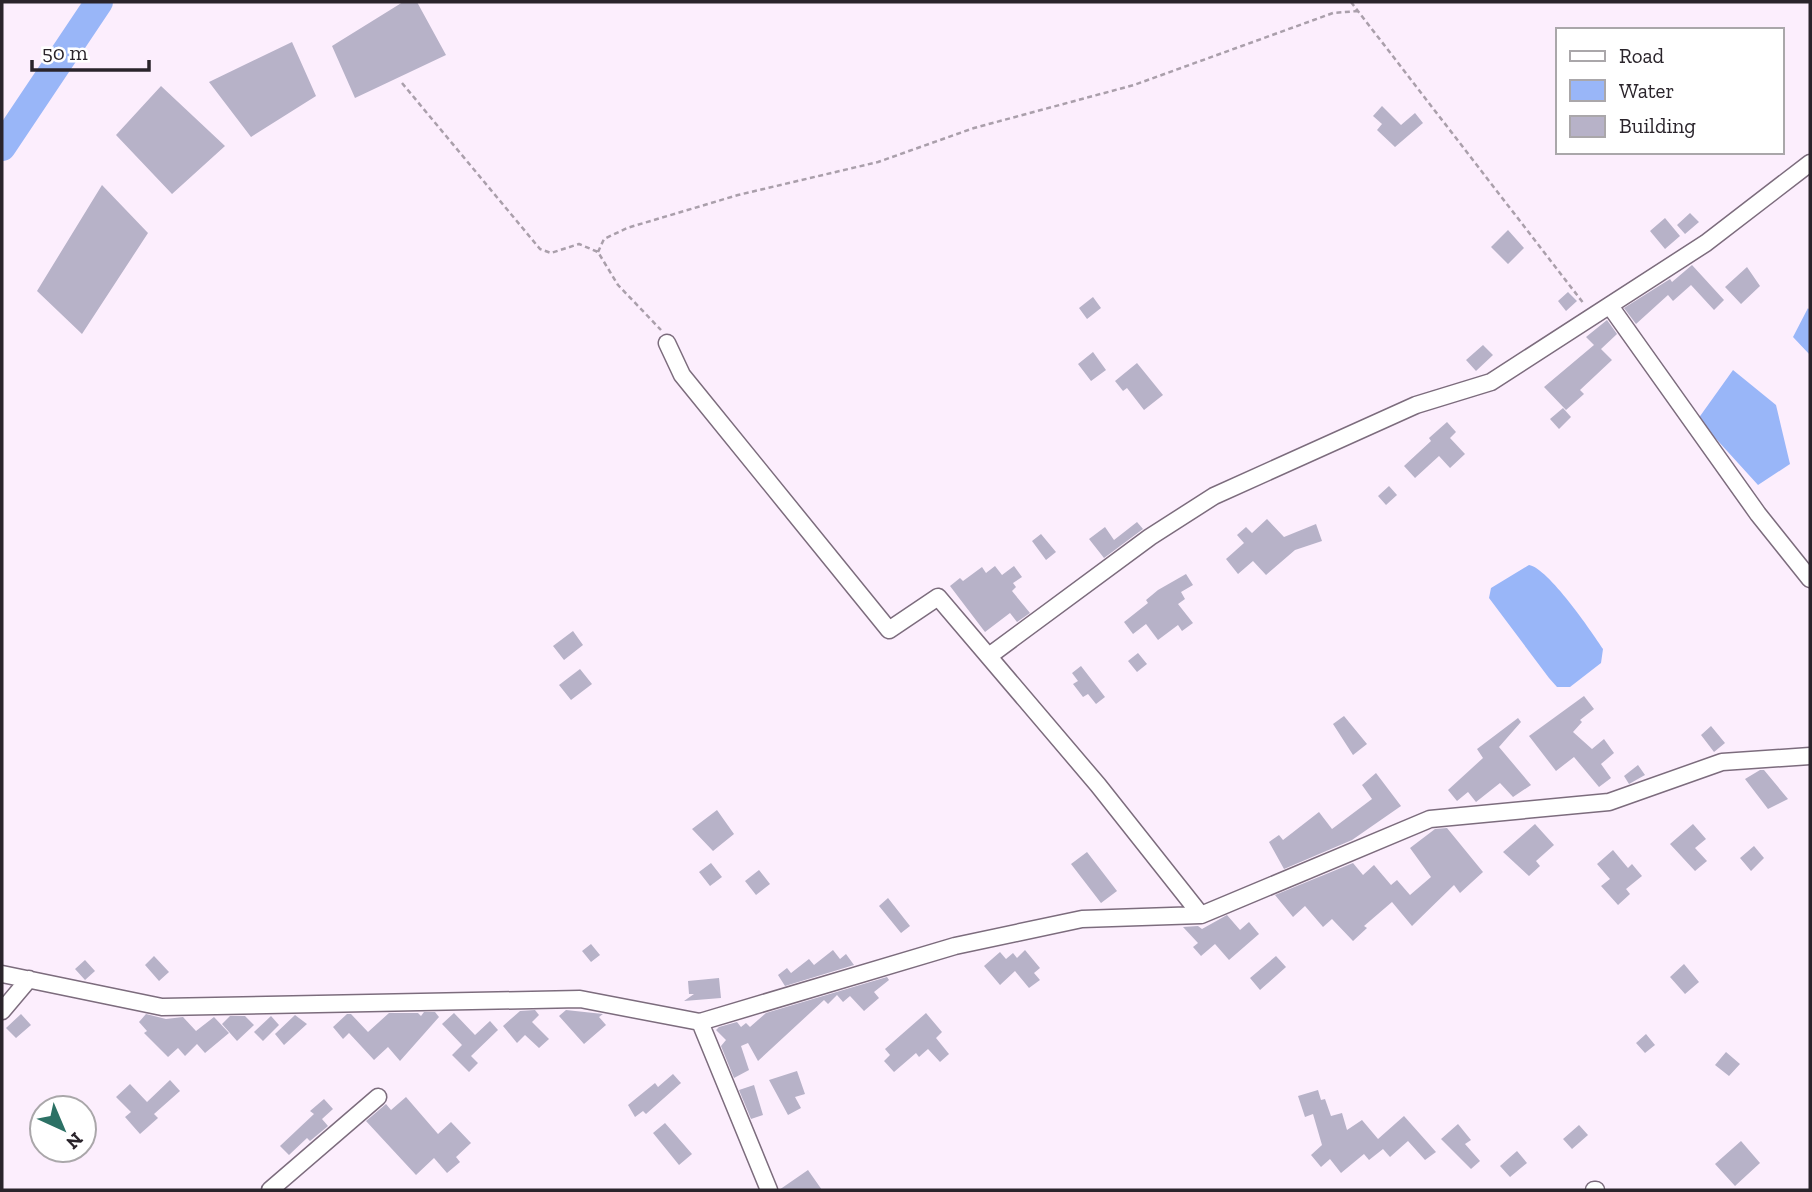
<svg xmlns="http://www.w3.org/2000/svg" width="1812" height="1192" viewBox="0 0 1812 1192" font-family="'Zilla Slab',serif">
<style>
.water{fill:#99b6f8}
.lines{fill:none;stroke-linecap:round;stroke-linejoin:round}
.river{stroke:#99b6f8;stroke-width:28}
.building{fill:#b7b2c8}
.street-casing{stroke:#7c6c7d;stroke-width:19}
.path{stroke:#aa9fab;stroke-width:2.5;stroke-dasharray:5 3.5;stroke-linecap:butt}
.street{stroke:#fff;stroke-width:16}
</style>
<rect width="100%" height="100%" fill="#fceefd"/>
<!-- water -->
<path class="water" d="M1808 308 1810 311V355L1793 337Z
M1733 370 1776 405 1790 464 1758 485 1698 419Z
M1529 565C1548 568 1592 632 1603 649L1601 663 1570 687H1557L1549 678 1489 598 1491 588Z"/>
<g class="lines">
<!-- river -->
<path class="river" d="M2 147 99 2"/>
</g>
<!-- building -->
<path class="building" d="M403 2H417L446 55 355 98 332 46Z
M292 42 316 96 251 137 209 82Z
M161 86 225 146 172 194 116 135Z
M1382 106 1401 125 1415 113 1423 123 1395 147 1377 130 1382 124 1373 116Z
M102 185 148 233 82 334 37 291Z
M1690 213 1699 222 1685 234 1677 225Z
M1665 218 1680 236 1665 249 1650 231Z
M1508 230 1524 248 1508 264 1491 247Z
M1692 265 1724 300 1714 310 1691 285 1673 301 1668 295 1636 324 1624 308 1670 279 1672 282Z
M1747 267 1760 286 1741 304 1725 287Z
M1568 292 1577 301 1566 311 1558 301Z
M1093 297 1101 308 1087 319 1079 308Z
M1607 320 1617 334 1601 349 1612 360 1580 390 1584 394 1566 410 1544 387 1594 345 1586 337Z
M1483 345 1493 355 1476 371 1466 360Z
M1093 352 1106 370 1091 381 1078 364Z
M1137 363 1163 395 1144 410 1127 388 1123 391 1115 381Z
M1563 408 1571 417 1559 429 1550 419Z
M1447 422 1456 432 1450 438 1465 454 1450 468 1439 456 1415 478 1404 466 1431 441 1429 438Z
M1389 486 1397 495 1386 505 1378 496Z
M1267 519 1284 537 1316 524 1322 541 1295 550 1266 575 1253 561 1238 574 1226 559 1244 543 1237 535 1246 527 1252 533Z
M1137 522 1143 529 1104 558 1089 539 1105 527 1114 540Z
M1041 534 1056 552 1046 560 1032 541Z
M995 566 1002 575 1014 566 1022 577 1013 583 1016 587 1012 591 1030 613 1017 622 1010 613 985 632 950 586 960 578 963 581 982 567 986 573Z
M1186 574 1193 585 1181 592 1185 599 1178 604 1193 623 1182 631 1178 625 1158 640 1146 624 1133 634 1124 622 1148 603 1146 600 1158 590Z
M573 631 583 645 564 660 553 646Z
M1138 653 1147 664 1137 672 1128 661Z
M1081 666 1105 697 1096 704 1088 694 1083 697 1073 684 1078 681 1072 673Z
M580 669 592 684 571 700 559 685Z
M1584 696 1594 709 1580 720 1582 722 1573 732 1592 749 1604 739 1614 753 1601 764 1611 778 1599 787 1574 757 1556 771 1529 736Z
M1344 716 1367 744 1353 755 1333 724Z
M1518 718 1521 722 1499 747 1531 785 1513 797 1500 783 1476 802 1468 792 1457 801 1448 790 1483 758 1477 749Z
M1711 726 1725 743 1714 752 1701 735Z
M1638 765 1645 775 1629 784 1624 776Z
M1760 770H1764L1788 799 1768 809 1745 779Z
M1376 773 1401 806 1352 840 1284 869 1269 842 1279 835 1283 840 1319 812 1332 829 1372 799 1362 785Z
M717 810 734 834 713 851 692 829Z
M1535 824 1554 845 1536 861 1540 866 1529 876 1503 852Z
M1693 824 1706 839 1695 848 1707 861 1695 871 1670 844Z
M1447 828 1483 872 1460 893 1454 885 1412 926 1392 902 1364 926 1367 928 1353 941 1332 919 1323 927 1305 906 1293 917 1275 895 1353 863 1363 875 1374 865 1391 885 1397 880 1410 895 1431 877 1410 848 1435 829Z
M1754 846 1764 858 1751 871 1740 858Z
M1613 850 1628 868 1632 864 1642 876 1626 889 1630 894 1618 905 1601 886 1610 879 1597 864Z
M1087 852 1117 891 1101 903 1071 864Z
M711 863 722 877 710 886 699 872Z
M759 870 770 884 756 895 745 881Z
M888 898 910 926 901 933 879 906Z
M1227 915 1240 930 1249 922 1259 934 1229 960 1215 944 1201 956 1193 947 1198 943 1183 927 1198 926 1202 929Z
M591 944 600 955 591 962 582 951Z
M833 950 840 959 846 954 854 965 785 986 778 975 787 968 791 973 809 959 814 965Z
M1025 950 1040 968 1034 973 1040 980 1029 988 1015 971 1000 985 984 966 1000 952 1006 959 1013 953 1017 958Z
M154 956 169 972 159 981 145 965Z
M1276 956 1286 967 1260 990 1250 978Z
M85 960 95 971 85 980 75 969Z
M1684 964 1699 982 1685 994 1670 977Z
M887 977 889 980 874 992 879 998 864 1011 850 996 843 1002 837 995 828 1004 824 1000 758 1061 748 1043 741 1046 749 1070 734 1078 721 1046 726 1040 716 1030 719 1027 737 1022 741 1027 746 1023 750 1027 766 1013Z
M719 978 721 998 684 1001 694 994H689L688 981Z
M535 1010 539 1015 532 1022 549 1039 539 1048 525 1035 517 1043 503 1026 520 1011Z
M566 1010 603 1014 599 1017 606 1025 584 1044 559 1016Z
M424 1012H435L439 1017 400 1061 388 1047 374 1060 349 1033 343 1039 333 1027 347 1014H351L368 1032 389 1013H418L421 1016Z
M454 1013 475 1035 490 1021 498 1030 471 1056 478 1063 469 1072 452 1055 462 1045 442 1024Z
M926 1013 942 1032 936 1038 949 1054 940 1062 928 1049 919 1057 916 1053 894 1072 884 1061 890 1055 885 1049Z
M21 1014 31 1025 16 1038 6 1028Z
M146 1014 166 1019 183 1017 196 1031 214 1017 229 1033 205 1053 197 1044 185 1056 178 1048 168 1057 144 1033 147 1031 139 1022Z
M295 1015 307 1024 284 1045 275 1034Z
M230 1016H245L254 1025 237 1041 222 1024Z
M271 1016 279 1025 263 1041 254 1032Z
M1646 1034 1655 1045 1645 1053 1636 1043Z
M1726 1052 1740 1064 1729 1076 1715 1065Z
M797 1071 805 1094 795 1097 801 1108 788 1115 769 1080Z
M673 1074 681 1083 646 1114 643 1111 635 1117 628 1105 655 1083 658 1087Z
M170 1080 180 1091 154 1114 158 1118 140 1134 125 1117 131 1112 116 1097 130 1084 147 1102Z
M754 1085 763 1115 751 1119 739 1090Z
M1318 1090 1321 1100 1325 1099 1331 1116 1342 1113 1347 1130 1362 1120 1378 1139 1404 1116 1436 1152 1425 1160 1408 1141 1390 1157 1383 1149 1369 1160 1364 1154 1341 1173 1330 1159 1321 1167 1311 1155 1322 1145 1313 1114 1305 1117 1298 1096Z
M406 1097 438 1134 451 1122 471 1143 456 1157 460 1162 447 1173 434 1158 416 1175 366 1121 386 1104 391 1110Z
M324 1099 333 1109 322 1119 328 1126 310 1141 307 1138 289 1155 280 1146 314 1114 310 1111Z
M665 1123 692 1154 679 1165 653 1133Z
M1458 1124 1471 1140 1465 1144 1480 1161 1471 1169 1441 1139Z
M1579 1125 1588 1135 1572 1149 1563 1139Z
M1741 1141 1760 1163 1735 1186 1715 1164Z
M1517 1151 1527 1163 1510 1177 1500 1166Z
M808 1170 822 1190H779Z"/>
<g class="lines">
<defs>
<path id="street" d="M1610 306 1758 514 1810 579
M667 343 682 375 889 630 938 597 1098 785 1201 915
M989 656 1150 537 1214 496 1416 405 1491 382 1706 243 1810 163
M2 974 162 1007 580 999 700 1022 955 946 1082 919 1201 915 1430 819 1609 802 1722 762 1810 756
M2 1011 29 979
M700 1022 769 1190
M270 1190 378 1097
M1594 1190H1596"/>
</defs>
<!-- street casing -->
<use href="#street" class="street-casing"/>
<!-- path -->
<path class="path" d="M1351 2 1584 304
M402 83 540 249 551 253 579 244 598 252 618 285 661 330
M598 252 604 239 627 228 738 195 878 162 974 128 1134 85 1333 13 1358 11"/>
<!-- street -->
<use href="#street" class="street"/>
</g>
<!-- border -->
<rect width="1812" height="1192" fill="none" stroke="#2a242b" stroke-width="7"/>
<!-- legend -->
<rect x="1556" y="28" width="228" height="126" fill="#ffffff" stroke="#aaa7aa" stroke-width="2"/>
<rect x="1570" y="51" width="35" height="10" fill="#ffffff" stroke="#aaa7aa" stroke-width="2"/>
<text x="1619" y="63" font-size="21" fill="#2a242b">Road</text>
<rect x="1570" y="80" width="35" height="21" fill="#99b6f8" stroke="#aaa7aa" stroke-width="2"/>
<text x="1619" y="98" font-size="21" fill="#2a242b">Water</text>
<rect x="1570" y="116" width="35" height="21" fill="#b7b2c8" stroke="#aaa7aa" stroke-width="2"/>
<text x="1619" y="133" font-size="21" fill="#2a242b">Building</text>
<!-- north arrow -->
<g transform="translate(63 1129) rotate(136)"><circle r="33" fill="#ffffff" stroke="#aaa7aa" stroke-width="2"/>
<path d="M0-5L12 26L0 18L-12 26Z" fill="#2c7165"/>
<text y="-10" font-size="19" font-weight="bold" text-anchor="middle" fill="#2a242b">N</text>
</g>
<!-- scale -->
<path d="M32 60v10h117v-10" fill="none" stroke="#2a242b" stroke-width="3.5"/>
<text x="42" y="60" font-size="21" fill="#2a242b" stroke="#ffffff" stroke-width="5" paint-order="stroke">50 m</text>
</svg>
